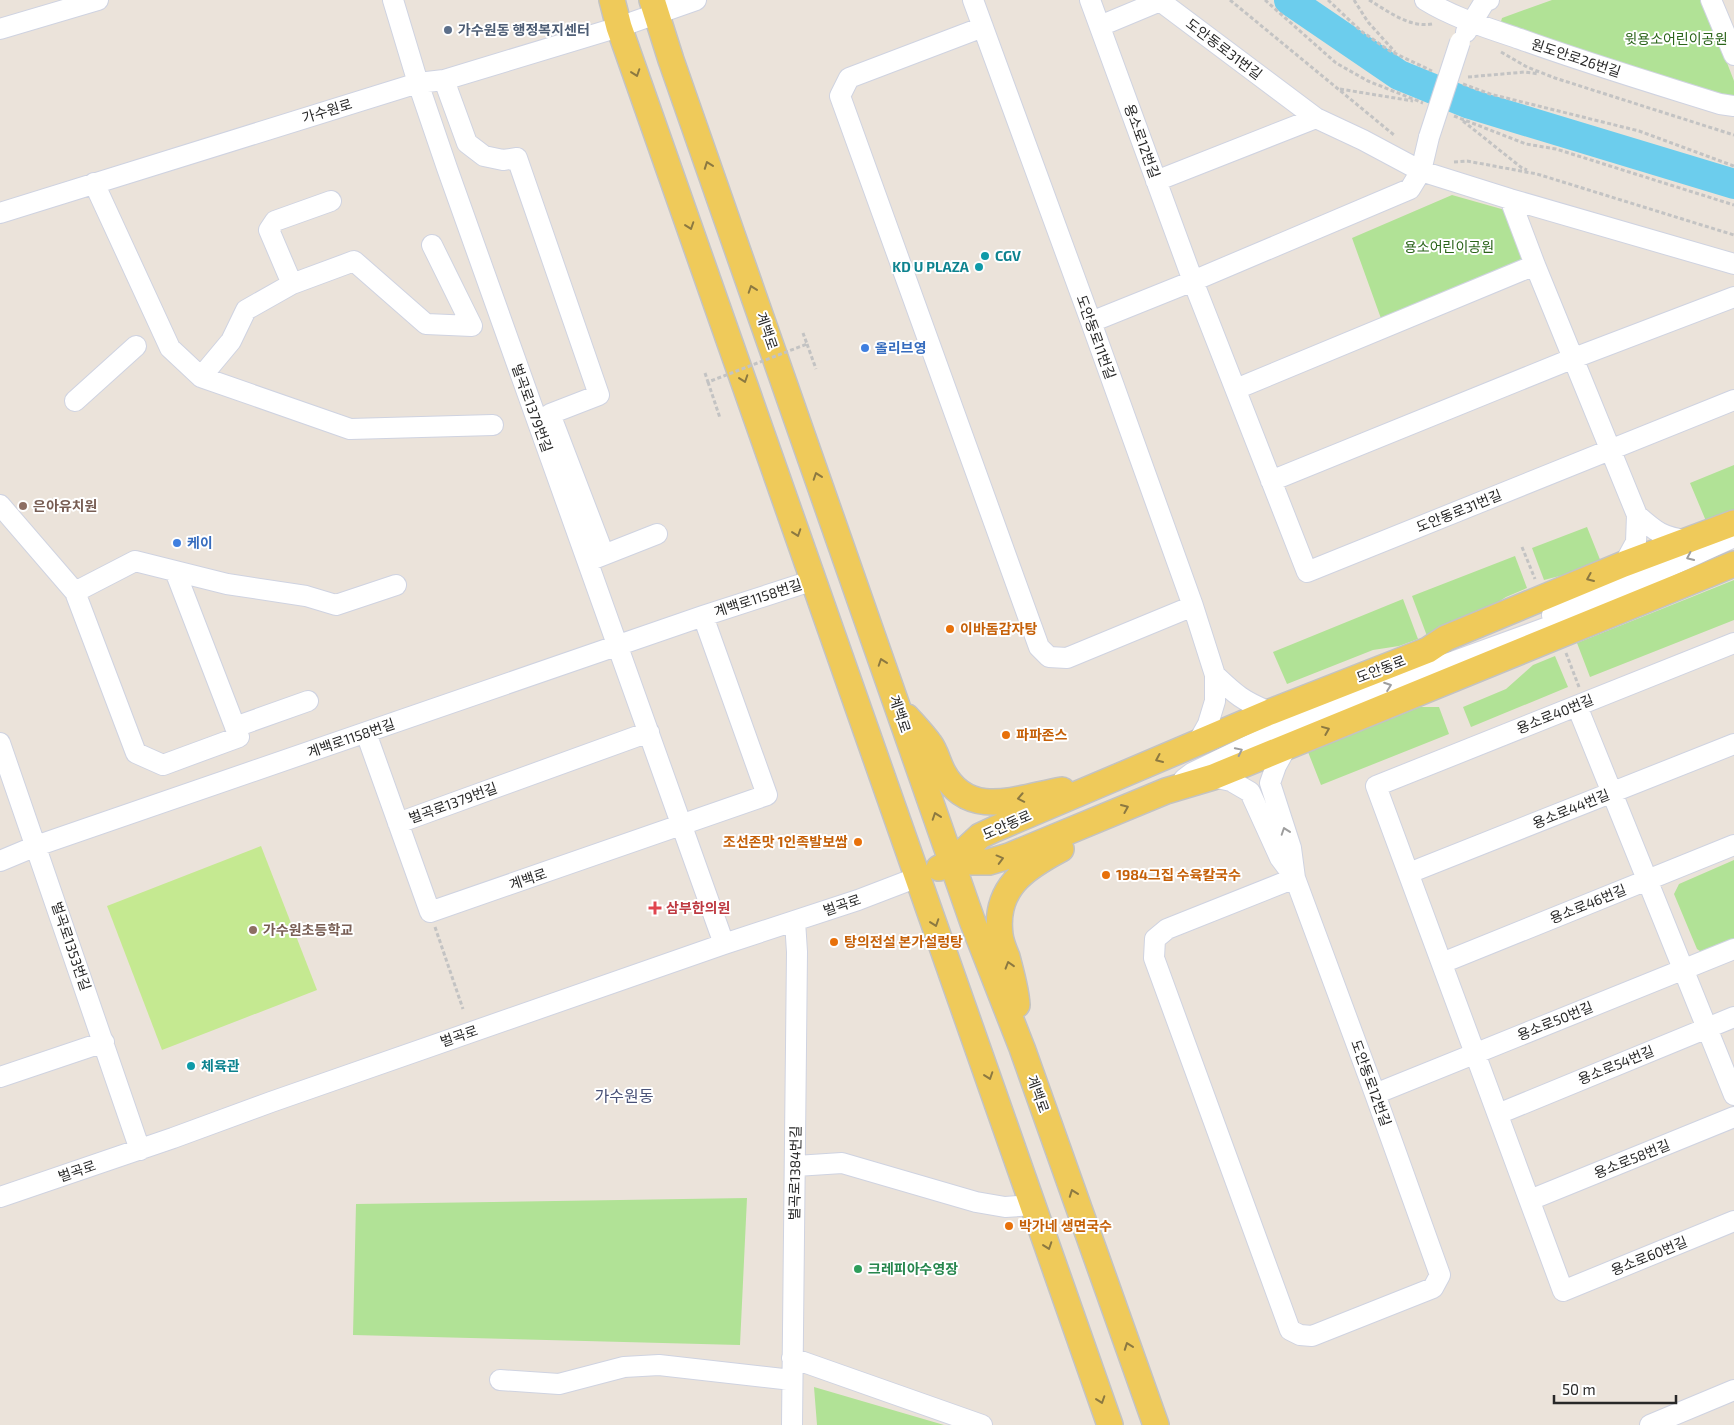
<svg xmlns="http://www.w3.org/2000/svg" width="1734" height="1425" viewBox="0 0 1734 1425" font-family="'Exo 2','Noto Sans KR',sans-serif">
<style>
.green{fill:#b1e296}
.pitch{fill:#c5e991}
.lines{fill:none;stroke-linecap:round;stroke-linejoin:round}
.river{stroke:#6ccded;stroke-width:30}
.minor-casing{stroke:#cfd3e1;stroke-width:22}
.major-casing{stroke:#c3c3c3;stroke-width:28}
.path{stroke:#c3c3c3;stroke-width:3;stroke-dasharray:4 2.5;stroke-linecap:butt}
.minor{stroke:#fff;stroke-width:20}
.major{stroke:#efca5a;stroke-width:25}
.minor-bridge-casing{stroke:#cfd3e1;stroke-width:22;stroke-linecap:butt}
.path-bridge{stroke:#c3c3c3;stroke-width:3;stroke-dasharray:4 2.5;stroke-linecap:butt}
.minor-bridge{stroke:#fff;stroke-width:20}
.oneway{stroke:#8c7941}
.oneway2{stroke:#9e9e9e}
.service-dot{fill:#5c6f8a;stroke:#fff;stroke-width:2}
.culture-dot{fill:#0f9aa8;stroke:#fff;stroke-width:2}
.shop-dot{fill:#3f7fe0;stroke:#fff;stroke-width:2}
.education-dot{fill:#8d6e63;stroke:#fff;stroke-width:2}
.food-dot{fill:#e8710a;stroke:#fff;stroke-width:2}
.health-dot{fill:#e0444e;stroke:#fff;stroke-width:2}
.leisure-dot{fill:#2e9e5b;stroke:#fff;stroke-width:2}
.labels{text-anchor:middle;stroke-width:4;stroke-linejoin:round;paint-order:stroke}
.service-label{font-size:14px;font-weight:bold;fill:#4e5e75;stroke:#fff;text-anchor:start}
.park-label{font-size:14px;fill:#2a6419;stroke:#fff}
.street-label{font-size:14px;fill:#282828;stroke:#fff}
.culture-label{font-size:14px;font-weight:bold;fill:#0d838f;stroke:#fff;text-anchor:start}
.shop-label{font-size:14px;font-weight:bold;fill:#366cbe;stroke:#fff;text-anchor:start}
.education-label{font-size:14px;font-weight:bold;fill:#785e54;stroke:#fff;text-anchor:start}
.food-label{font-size:14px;font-weight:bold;fill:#c56008;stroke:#fff;text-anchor:start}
.health-label{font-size:14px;font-weight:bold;fill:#be3a42;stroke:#fff;text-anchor:start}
.leisure-label{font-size:14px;font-weight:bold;fill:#27864d;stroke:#fff;text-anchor:start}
.quarter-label{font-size:16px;fill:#495278;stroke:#fff}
</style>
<rect width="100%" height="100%" fill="#ebe3da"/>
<!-- green -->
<path class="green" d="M1552 0H1703L1734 81V95L1732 97 1500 25 1502 18Z
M1452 195 1505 210 1528 261 1383 324 1352 238Z
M1734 465V510L1706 521 1690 483Z
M1587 527 1601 562 1579 571 1544 580 1532 548Z
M1515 556 1527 588 1506 597 1473 618 1427 636 1412 596Z
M1734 580V620L1590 677 1577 643Z
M1403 599 1418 639 1399 646 1373 650 1287 684 1273 652Z
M1555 656 1568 687 1471 727 1463 707 1506 689 1533 665Z
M1420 707H1439L1449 734 1321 785 1308 752Z
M1734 860V943L1706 955 1697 949 1674 894 1679 884Z
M747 1198 740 1345 353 1335 356 1204Z
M814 1387 944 1425H817Z"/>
<!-- pitch -->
<path class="pitch" d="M261 846 317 990 162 1050 107 906Z"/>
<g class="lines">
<!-- river -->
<path class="river" d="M1289 0 1399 75 1470 104 1734 184"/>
<defs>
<path id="minor" d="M393 0 418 83 447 168 724 944
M973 0 1091 322 1193 606 1215 675V701L1208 724 1198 742
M1090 0 1193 281 1307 572 1734 400
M1425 0C1454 18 1488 28 1520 39 1586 63 1653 83 1720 104L1734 106
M1711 0 1734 55
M1100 26 1160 1 1316 118 1363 140 1421 171 1510 199 1734 264
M983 27 849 78 840 96 1039 647 1049 657 1067 658 1193 606
M0 29 98 0
M1466 32 1485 1 1489 0
M444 80 467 143 484 156 503 160 517 158 599 395 550 414 604 555
M1156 181 1316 118
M94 183 170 348 201 377 350 429 493 425
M1510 199 1535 265 1637 515 1636 542 1624 564
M0 213 418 83 444 80 619 27 696 0
M292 284 269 230 275 221 331 201
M1091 322 1193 281 1410 189 1421 171 1429 137
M201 377 231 341 246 310 292 284 354 261 426 324 472 326 432 245
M1236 389 1535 265
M75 401 136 346
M1271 481 1574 358 1734 297
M0 505 75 592 136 753 163 765 239 737 175 571
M1637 515C1655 531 1663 538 1688 540
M591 560 657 534
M75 592 135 561 227 584 306 596 336 605 396 585
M1552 615C1615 593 1674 564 1734 537
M1734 643 1376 786 1563 1291 1734 1221
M1215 675C1236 695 1243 701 1270 712
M1577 706 1734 1095
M235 727 308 701
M366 733 430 912 767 795 703 616
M0 743 140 1150
M1287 746 1276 766 1270 783 1291 848 1295 878 1375 1094 1440 1275 1433 1288 1312 1336 1300 1335 1290 1330 1154 958 1155 939 1167 929 1295 878
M1213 777 1231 781 1250 792 1280 858 1292 874
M1184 779 1192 773 1329 707 1570 619
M398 823 649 732
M0 861 36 846 703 616 814 580
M1409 873 1734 744
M1442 963 1734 845
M0 1077 104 1042
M1375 1094 1734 949
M1498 1114 1734 1017
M796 1166 842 1163 976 1202 1005 1207 1034 1205
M0 1197 173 1138 271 1102 724 944 858 900 918 877
M1530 1200 1734 1117
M792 1358 982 1425
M500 1380 559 1384 624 1367 659 1365 792 1380
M792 1425 797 952 795 921
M1650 1425 1734 1390"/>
<path id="major" d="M612 0 619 27 1110 1425
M652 0 671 60 973 923 1022 1048 1156 1425
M907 717C915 726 923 734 930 744 936 752 938 763 943 772 969 821 1020 797 1062 790
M952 862H989L1009 856 1166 791 1213 777 1734 564
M939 868 952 862 980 836 995 829 1270 712 1428 650 1446 638 1624 564 1734 523
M1017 1005C1016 989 1011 973 1007 957 1004 950 1001 942 1000 935 994 888 1025 868 1061 849"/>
</defs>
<!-- minor casing -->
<use href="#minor" class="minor-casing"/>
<!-- major casing -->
<use href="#major" class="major-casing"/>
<!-- path -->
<path class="path" d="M1230 0 1394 135
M1265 0 1336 63 1368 81 1423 103
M1328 0 1361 31 1390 51 1432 71
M1354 0 1368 22 1395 52
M1369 0C1388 11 1409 28 1432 24
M1501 52 1527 67 1555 78 1734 135
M1468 77 1525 72 1539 74
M1463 84 1490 94 1639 131 1734 166
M1340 89 1413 101
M1454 116 1526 144 1556 149 1734 205
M1463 121 1522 168 1527 170
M1454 162 1467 161 1537 174 1734 235
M807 344 816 369
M708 382 720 418
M1522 547 1535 579
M1566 653 1579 687
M435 927 463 1009"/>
<!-- minor -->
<use href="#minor" class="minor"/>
<!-- major -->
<use href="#major" class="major"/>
<defs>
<path id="minor-bridge" d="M1429 137 1460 42"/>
</defs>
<!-- minor-bridge casing -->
<use href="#minor-bridge" class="minor-bridge-casing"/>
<!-- path-bridge -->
<path class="path-bridge" d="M705 373 708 382 807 344 803 333"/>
<!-- minor-bridge -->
<use href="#minor-bridge" class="minor-bridge"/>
</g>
<!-- one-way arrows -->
<defs><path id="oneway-chevron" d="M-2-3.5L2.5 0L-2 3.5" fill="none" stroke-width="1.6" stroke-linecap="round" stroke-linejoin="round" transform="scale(1.25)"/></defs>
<g class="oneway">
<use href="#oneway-chevron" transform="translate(636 73) rotate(71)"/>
<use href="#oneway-chevron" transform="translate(708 165) rotate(-110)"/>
<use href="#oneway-chevron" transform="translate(690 226) rotate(71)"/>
<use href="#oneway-chevron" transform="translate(752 289) rotate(-109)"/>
<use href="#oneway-chevron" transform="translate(744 379) rotate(71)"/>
<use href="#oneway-chevron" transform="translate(817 476) rotate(-109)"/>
<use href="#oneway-chevron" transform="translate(797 533) rotate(71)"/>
<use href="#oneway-chevron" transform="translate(1590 578) rotate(157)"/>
<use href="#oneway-chevron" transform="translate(882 662) rotate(-109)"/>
<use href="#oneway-chevron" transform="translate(1326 730) rotate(-22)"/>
<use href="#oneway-chevron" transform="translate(1159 759) rotate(156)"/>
<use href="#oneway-chevron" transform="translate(1021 798) rotate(169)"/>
<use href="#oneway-chevron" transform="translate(1125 808) rotate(-23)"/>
<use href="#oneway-chevron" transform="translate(936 816) rotate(-109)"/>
<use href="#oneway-chevron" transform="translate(1000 859) rotate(-15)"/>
<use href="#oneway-chevron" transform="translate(935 923) rotate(71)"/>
<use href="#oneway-chevron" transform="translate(1009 965) rotate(-107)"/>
<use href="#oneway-chevron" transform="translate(989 1076) rotate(71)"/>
<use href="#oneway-chevron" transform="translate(1073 1193) rotate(-110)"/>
<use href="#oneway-chevron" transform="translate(1048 1246) rotate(71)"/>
<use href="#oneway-chevron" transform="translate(1128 1346) rotate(-110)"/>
<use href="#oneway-chevron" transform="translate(1101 1400) rotate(71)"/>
</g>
<g class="oneway2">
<use href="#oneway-chevron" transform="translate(1690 557) rotate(155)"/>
<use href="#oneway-chevron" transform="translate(1388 686) rotate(-20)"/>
<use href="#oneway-chevron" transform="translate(1239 751) rotate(-26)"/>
<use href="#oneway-chevron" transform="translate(1285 831) rotate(-109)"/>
</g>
<!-- markers -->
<circle class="service-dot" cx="448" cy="30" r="5"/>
<g class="culture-dot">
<circle cx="985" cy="256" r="5"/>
<circle cx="979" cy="267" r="5"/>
<circle cx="191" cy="1066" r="5"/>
</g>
<g class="shop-dot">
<circle cx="865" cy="348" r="5"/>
<circle cx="177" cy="543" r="5"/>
</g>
<g class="education-dot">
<circle cx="23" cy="506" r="5"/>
<circle cx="253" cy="930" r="5"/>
</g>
<g class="food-dot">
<circle cx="950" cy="629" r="5"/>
<circle cx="1006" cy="735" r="5"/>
<circle cx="858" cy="842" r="5"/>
<circle cx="1106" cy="875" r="5"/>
<circle cx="834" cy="942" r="5"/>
<circle cx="1009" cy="1226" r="5"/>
</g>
<path class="health-dot" d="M652.5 900.5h5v5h5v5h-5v5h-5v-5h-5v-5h5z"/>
<circle class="leisure-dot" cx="858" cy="1269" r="5"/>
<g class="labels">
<!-- service labels -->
<g class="service-label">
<text x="458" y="35">가수원동 행정복지센터</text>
</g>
<!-- park labels -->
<g class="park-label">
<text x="1676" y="44">윗용소어린이공원</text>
<text x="1449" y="252">용소어린이공원</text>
</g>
<!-- street labels -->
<g class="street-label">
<text transform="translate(1224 49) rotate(37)" y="5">도안동로31번길</text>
<text transform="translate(1576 58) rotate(18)" y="5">원도안로26번길</text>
<text transform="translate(327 111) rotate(-17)" y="5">가수원로</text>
<text transform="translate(1142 141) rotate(70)" y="5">용소로12번길</text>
<text transform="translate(767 331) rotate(71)" y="5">계백로</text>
<text transform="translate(1096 337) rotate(70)" y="5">도안동로11번길</text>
<text transform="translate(532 408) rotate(70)" y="5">벌곡로1379번길</text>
<text transform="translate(1459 511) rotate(-22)" y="5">도안동로31번길</text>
<text transform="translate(758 598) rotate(-18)" y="5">계백로1158번길</text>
<text transform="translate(1381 669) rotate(-21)" y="5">도안동로</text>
<text transform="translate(900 714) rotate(71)" y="5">계백로</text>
<text transform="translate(1555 714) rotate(-22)" y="5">용소로40번길</text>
<text transform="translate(351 738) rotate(-19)" y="5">계백로1158번길</text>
<text transform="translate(453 803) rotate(-20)" y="5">벌곡로1379번길</text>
<text transform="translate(1571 809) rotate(-22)" y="5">용소로44번길</text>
<text transform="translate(1007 825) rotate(-24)" y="5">도안동로</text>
<text transform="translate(528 879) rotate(-19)" y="5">계백로</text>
<text transform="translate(1588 904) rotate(-22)" y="5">용소로46번길</text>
<text transform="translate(842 905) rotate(-19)" y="5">벌곡로</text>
<text transform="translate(71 946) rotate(71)" y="5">벌곡로1353번길</text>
<text transform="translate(1555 1021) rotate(-22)" y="5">용소로50번길</text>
<text transform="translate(459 1036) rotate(-19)" y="5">벌곡로</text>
<text transform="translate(1616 1065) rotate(-22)" y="5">용소로54번길</text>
<text transform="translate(1371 1083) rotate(70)" y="5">도안동로12번길</text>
<text transform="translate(1038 1094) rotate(70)" y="5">계백로</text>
<text transform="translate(1632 1159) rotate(-22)" y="5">용소로58번길</text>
<text transform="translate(77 1171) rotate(-19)" y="5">벌곡로</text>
<text transform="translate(795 1173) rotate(-89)" y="5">벌곡로1384번길</text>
<text transform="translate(1649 1256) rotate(-22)" y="5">용소로60번길</text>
</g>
<!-- culture labels -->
<g class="culture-label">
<text x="995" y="261">CGV</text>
<text x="969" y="272" text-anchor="end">KD U PLAZA</text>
<text x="201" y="1071">체육관</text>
</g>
<!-- shop labels -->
<g class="shop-label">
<text x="875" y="353">올리브영</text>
<text x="187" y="548">케이</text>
</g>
<!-- education labels -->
<g class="education-label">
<text x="33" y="511">은아유치원</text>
<text x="263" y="935">가수원초등학교</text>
</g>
<!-- food labels -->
<g class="food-label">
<text x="960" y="634">이바돔감자탕</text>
<text x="1016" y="740">파파존스</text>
<text x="848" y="847" text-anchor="end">조선존맛 1인족발보쌈</text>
<text x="1116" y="880">1984그집 수육칼국수</text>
<text x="844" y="947">탕의전설 본가설렁탕</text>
<text x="1019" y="1231">박가네 생면국수</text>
</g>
<!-- health labels -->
<g class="health-label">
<text x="666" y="913">삼부한의원</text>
</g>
<!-- leisure labels -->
<g class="leisure-label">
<text x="868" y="1274">크레피아수영장</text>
</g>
<!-- quarter labels -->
<g class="quarter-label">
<text x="624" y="1102">가수원동</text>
</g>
</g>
<!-- scale -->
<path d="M1554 1395v8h122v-8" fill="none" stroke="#282828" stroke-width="2.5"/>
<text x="1562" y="1395" font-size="15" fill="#282828" stroke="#ffffff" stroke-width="4" paint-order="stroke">50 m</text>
</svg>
